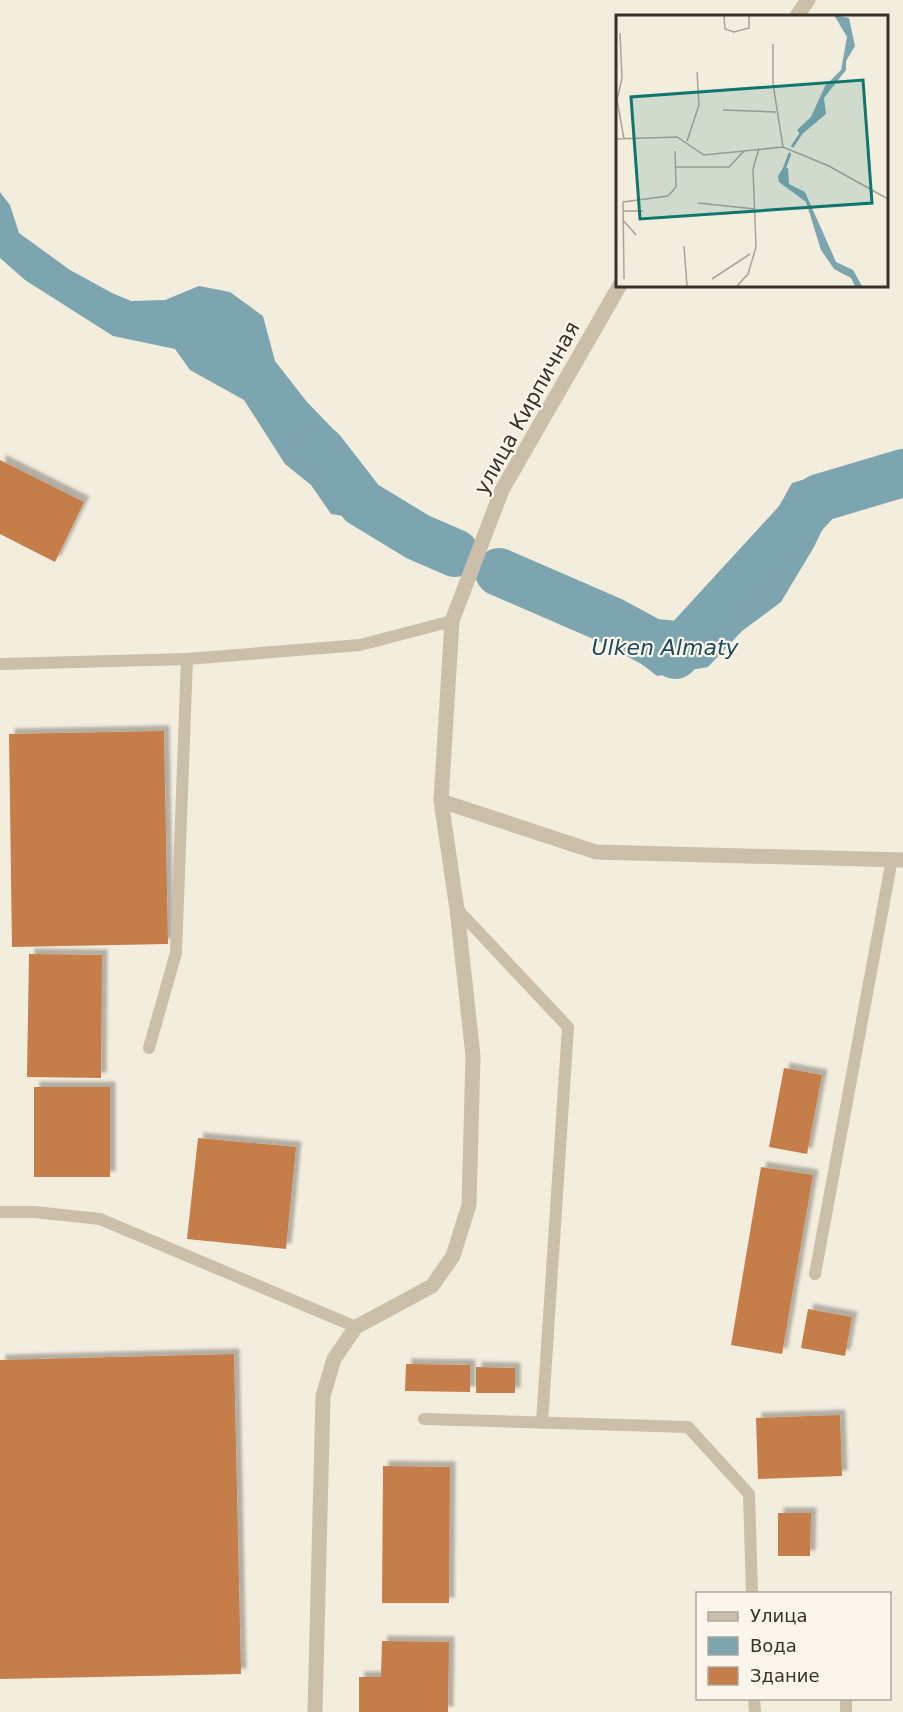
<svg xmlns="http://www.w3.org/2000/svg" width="903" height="1712" viewBox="0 0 903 1712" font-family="'DejaVu Sans',sans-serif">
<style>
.water{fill:#7da5b0}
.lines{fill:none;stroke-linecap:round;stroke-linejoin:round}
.river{stroke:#7da5b0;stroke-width:48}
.building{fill:#c57d4a;filter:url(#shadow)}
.service{stroke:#cbbfaa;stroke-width:12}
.minor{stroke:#cbbfaa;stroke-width:15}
.labels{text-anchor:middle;stroke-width:4.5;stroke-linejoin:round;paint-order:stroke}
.street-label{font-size:21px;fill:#39312a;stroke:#faf6eb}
.water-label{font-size:22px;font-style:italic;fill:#1f4c5a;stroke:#faf6eb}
.inset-river{fill:none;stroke:#7da5b0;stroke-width:3}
.inset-road{fill:none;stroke:#a9a296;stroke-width:1.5}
.view{fill:#0f766e;fill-opacity:0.15;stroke:#0f766e;stroke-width:3}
.inset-edge{fill:none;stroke:#39312a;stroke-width:3}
</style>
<defs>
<filter id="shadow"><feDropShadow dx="5.5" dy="-5.5" stdDeviation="1.5" flood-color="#0004"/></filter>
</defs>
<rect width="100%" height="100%" fill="#f3edde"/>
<!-- water -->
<path class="water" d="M0 192 10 205 19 233 70 270 112 293 131 301 165 300 199 286 230 292 263 316 275 361 307 402 336 432 362 479 368 485 355 518 331 514 311 485 285 464 244 400 190 370 175 349 113 336 25 280 0 258Z
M903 450V483L865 482 836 501 814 547 781 602 742 631 708 667 657 676 602 633 604 599 644 618 691 622 726 601 792 483Z"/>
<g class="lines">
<!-- river -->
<path class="river" d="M321 450 362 503 418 537 455 553
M499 572 612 621 675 655 819 498 903 473"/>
</g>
<!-- building -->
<path class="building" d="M0 460 84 502 55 562 0 534Z
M164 731 168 944 12 947 9 734Z
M29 954 102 955 101 1078 27 1077Z
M784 1068 822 1075 807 1154 769 1147Z
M34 1087H110V1177H34Z
M198 1138 296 1147 286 1249 187 1239Z
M761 1167 813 1175 782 1354 731 1345Z
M808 1309 852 1317 845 1356 801 1348Z
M234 1354 241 1674 0 1679V1360Z
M406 1364 470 1365V1392L405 1391Z
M476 1367 515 1368V1393H476Z
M840 1415 842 1476 758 1479 756 1418Z
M383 1466 450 1467 449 1603H382Z
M778 1513H811L810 1556H778Z
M382 1641 449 1642 448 1712H359V1677H381Z"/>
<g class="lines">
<!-- service -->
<path class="service" d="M0 664 187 659 360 645 452 621
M457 909 568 1027 542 1423
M149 1048 176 953 187 659
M0 1212H35L100 1219 356 1327
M815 1274 892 859
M424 1419 688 1427 749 1494 752 1594
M754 1698 755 1712
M846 1712V1698"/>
<!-- minor -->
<path class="minor" d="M797 16 808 0
M441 801 596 852 903 860
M315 1712 323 1396 334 1359 356 1327 432 1286 453 1256 469 1205 473 1056 457 909 441 801 452 621 502 490 620 285"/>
</g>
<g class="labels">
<!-- street labels -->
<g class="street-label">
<text transform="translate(527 408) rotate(-61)" y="7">улица Кирпичная</text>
</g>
<!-- water labels -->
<g class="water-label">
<text x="665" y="655">Ulken Almaty</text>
</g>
</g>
<!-- overview -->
<g transform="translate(616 15)">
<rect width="272" height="272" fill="#f3edde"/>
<path d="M218 0 233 3 239 31 230 46V55L208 83 210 99 185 120 181 115 195 102 209 71 225 55 231 22ZM167 153H172L173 169 189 177 220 247 237 255 246 271H239L235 263 218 254 205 235 190 187 163 167 162 161Z" fill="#7da5b0"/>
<path class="inset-river" d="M176 132 188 114M166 160 174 138"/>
<path class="inset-road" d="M108 0 109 14 118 17 133 13V0M4 18 6 63 1 85 8 124M157 29V69L167 132M107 95 160 97M0 124 61 122 88 140 167 132 213 151 272 184M71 126 83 90 81 57M60 152H113L128 136M82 188 139 194M7 196H27M7 205 20 220M68 231 71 271M8 264 7 187 52 181 60 172 59 136M96 264 134 239M121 271 132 259 140 232 137 154 143 133"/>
<path class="view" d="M247 65 256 188 24 204 15 82Z"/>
<rect width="272" height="272" class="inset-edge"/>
</g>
<!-- legend -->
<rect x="696" y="1592" width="195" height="108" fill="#faf6eb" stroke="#ada79e" stroke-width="1.5"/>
<rect x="708" y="1612" width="30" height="9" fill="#cbbfaa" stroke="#ada79e" stroke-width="1.5"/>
<text x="750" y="1622" font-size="18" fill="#39312a">Улица</text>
<rect x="708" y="1637" width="30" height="18" fill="#7da5b0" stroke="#ada79e" stroke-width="1.5"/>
<text x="750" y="1652" font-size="18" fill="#39312a">Вода</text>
<rect x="708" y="1667" width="30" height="18" fill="#c57d4a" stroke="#ada79e" stroke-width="1.5"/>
<text x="750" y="1682" font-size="18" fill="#39312a">Здание</text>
</svg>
